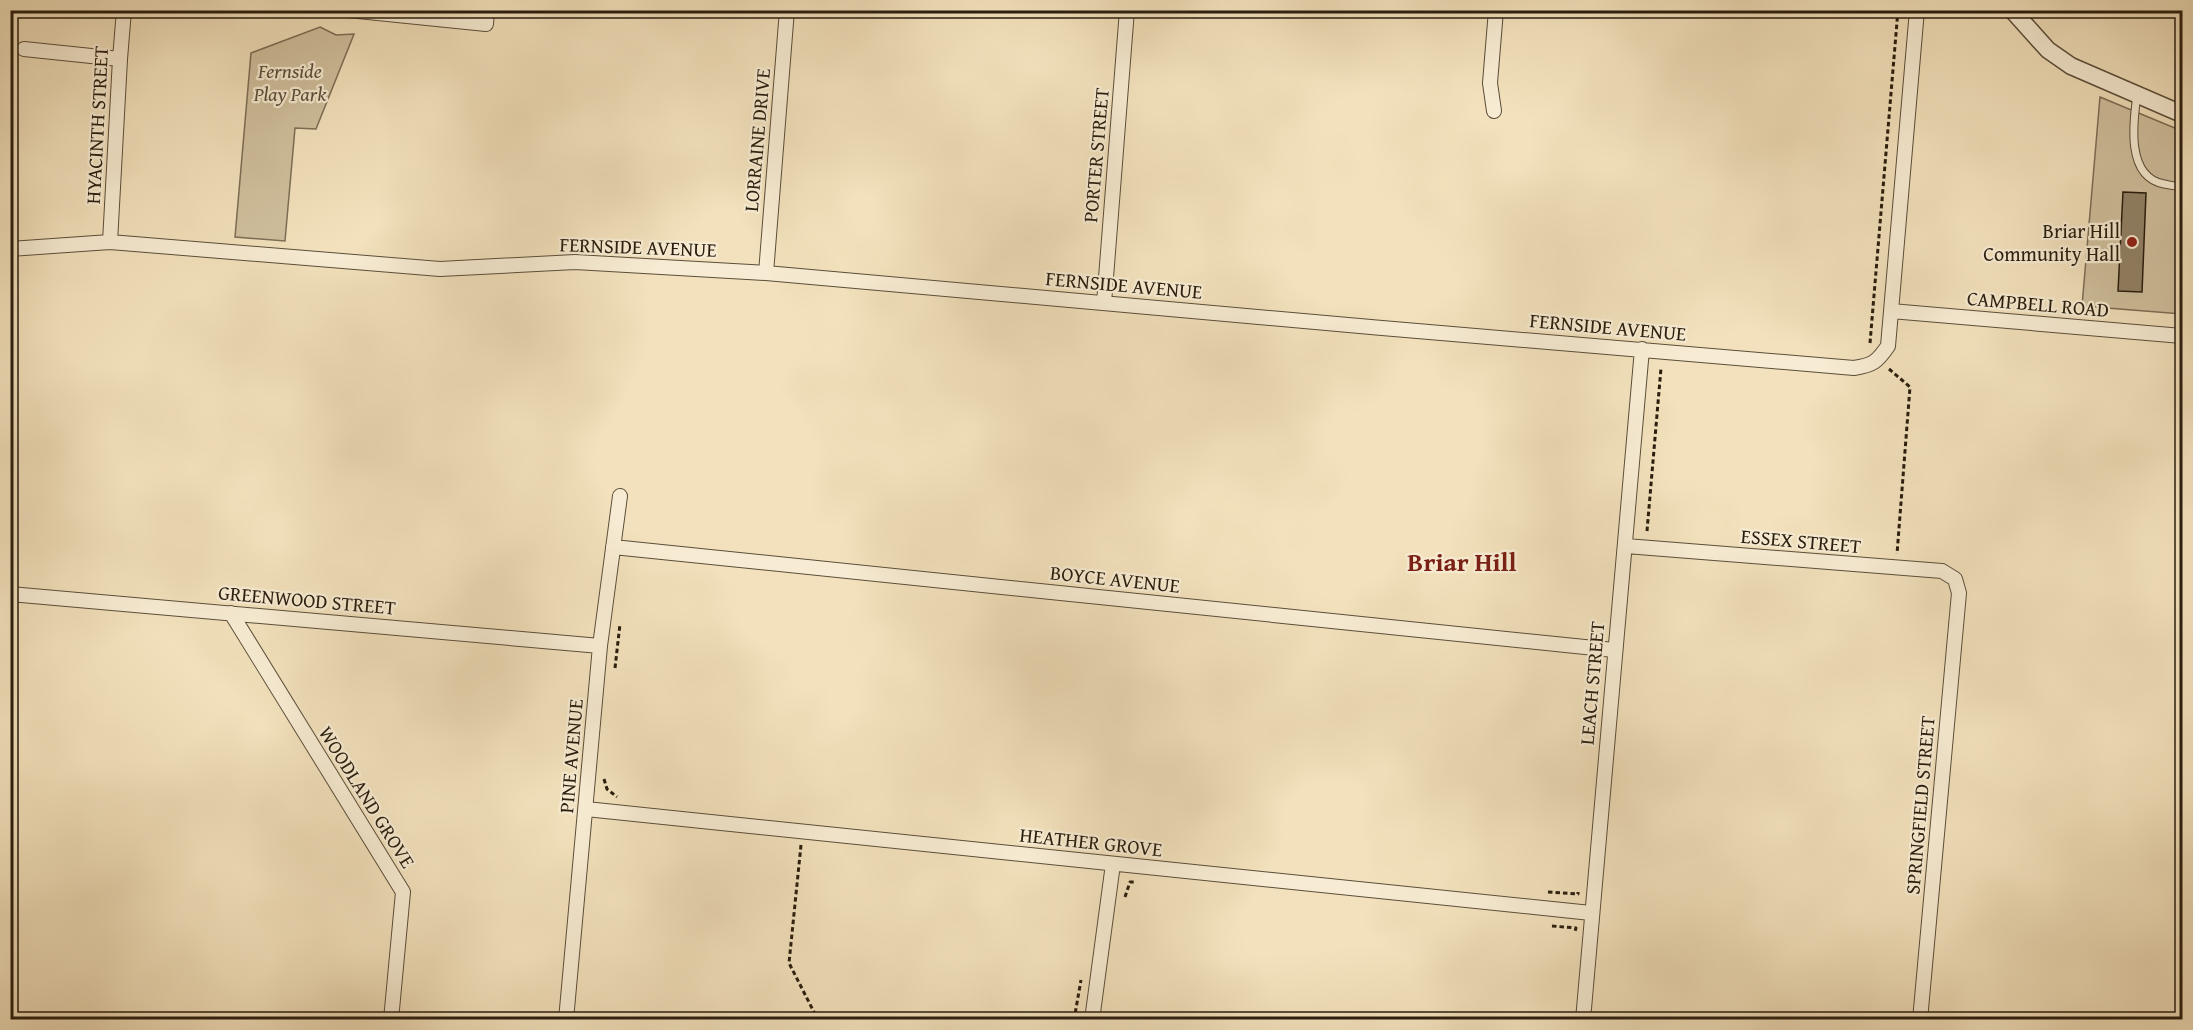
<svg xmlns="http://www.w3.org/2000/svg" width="2193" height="1030" viewBox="0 0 2193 1030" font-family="'Gentium Book Plus',serif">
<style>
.green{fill:#d0c09e;stroke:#7c6e56;stroke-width:1.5}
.building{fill:#928368;stroke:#291d0e;stroke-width:1.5}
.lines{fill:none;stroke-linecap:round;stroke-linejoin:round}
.service-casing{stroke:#5b4e3a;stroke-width:9}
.minor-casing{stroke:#5b4e3a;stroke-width:16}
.tertiary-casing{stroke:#5b4e3a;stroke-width:19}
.path{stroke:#291d0e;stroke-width:3;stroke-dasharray:4.5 3;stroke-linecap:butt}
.service{stroke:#f7ecd3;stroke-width:7}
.minor{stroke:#f7ecd3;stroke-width:14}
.tertiary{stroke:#f7ecd3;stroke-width:16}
.poi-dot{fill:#8f2418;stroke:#f7ecd3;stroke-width:2}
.labels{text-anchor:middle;stroke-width:4.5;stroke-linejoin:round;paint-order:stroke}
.park-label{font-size:20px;font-style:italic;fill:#5b4e39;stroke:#f7ecd3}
.street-label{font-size:20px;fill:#291d0e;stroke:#f7ecd3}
.poi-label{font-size:20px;fill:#291d0e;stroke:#f7ecd3;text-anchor:end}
.district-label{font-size:26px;font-weight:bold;fill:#7a1f14;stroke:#f7ecd3}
</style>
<rect width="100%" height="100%" fill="#f2e1bc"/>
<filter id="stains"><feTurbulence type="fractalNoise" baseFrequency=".00333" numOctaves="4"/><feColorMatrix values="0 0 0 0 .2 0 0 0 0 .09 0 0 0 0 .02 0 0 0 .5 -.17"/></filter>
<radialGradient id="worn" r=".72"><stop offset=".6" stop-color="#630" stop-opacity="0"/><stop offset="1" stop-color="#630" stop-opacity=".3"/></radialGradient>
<!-- green -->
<path class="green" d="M1296 11H1434L1369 17Z
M320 27 336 35 354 34 316 129 295 128 285 241 235 237 251 53Z
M2100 97 2182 131V314L2082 306Z"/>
<!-- building -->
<path class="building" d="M2123 192 2146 193 2142 292 2118 291Z"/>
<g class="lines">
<defs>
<path id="service" d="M2137 95C2133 123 2126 177 2164 184 2170 185 2176 187 2182 186"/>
<path id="minor" d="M348 10 486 24 487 10
M24 49 120 59
M1494 111 1490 83 1496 10
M110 242 120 59 124 10
M10 249 110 242 440 269 575 262 766 273 1382 328 1854 368C1873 365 1877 362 1888 346L1917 10
M766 273 787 10
M1104 303 1127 10
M1891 311 2182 336
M1626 546 1942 571 1955 579 1959 593 1920 1020
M613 547 1614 650
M10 594 600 646
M231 613 403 892 391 1020
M586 809 1591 913
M566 1020 600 646 620 496
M1092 1020 1113 864
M1583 1020 1642 349"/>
<path id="tertiary" d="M2012 10 2048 50 2071 66 2182 114"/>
</defs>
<!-- service casing -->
<use href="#service" class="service-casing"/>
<!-- minor casing -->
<use href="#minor" class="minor-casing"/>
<!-- tertiary casing -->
<use href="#tertiary" class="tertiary-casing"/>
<!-- path -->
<path class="path" d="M1870 343 1898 10
M1889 369 1910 387 1897 554
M1647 531 1661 368
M615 668 620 624
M604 779 607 789 617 797
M801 845 789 963 818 1020
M1548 892 1578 894V892
M1125 897 1130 882H1134
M1552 926 1576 928 1575 931
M1074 1020 1081 980"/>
<!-- service -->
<use href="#service" class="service"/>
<!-- minor -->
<use href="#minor" class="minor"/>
<!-- tertiary -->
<use href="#tertiary" class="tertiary"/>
</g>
<!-- markers -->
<circle class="poi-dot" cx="2132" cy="242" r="6"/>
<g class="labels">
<!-- park labels -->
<g class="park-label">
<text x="290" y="78">Fernside<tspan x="290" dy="23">Play Park</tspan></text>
</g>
<!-- street labels -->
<g class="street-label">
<text transform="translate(97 125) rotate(-87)" y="7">HYACINTH STREET</text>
<text transform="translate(757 140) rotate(-85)" y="7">LORRAINE DRIVE</text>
<text transform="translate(1096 155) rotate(-85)" y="7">PORTER STREET</text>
<text transform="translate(638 247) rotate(2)" y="7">FERNSIDE AVENUE</text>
<text transform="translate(1124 285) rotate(5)" y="7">FERNSIDE AVENUE</text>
<text transform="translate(2038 304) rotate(5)" y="7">CAMPBELL ROAD</text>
<text transform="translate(1608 327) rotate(5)" y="7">FERNSIDE AVENUE</text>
<text transform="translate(1801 541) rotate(5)" y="7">ESSEX STREET</text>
<text transform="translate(1115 579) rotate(6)" y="7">BOYCE AVENUE</text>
<text transform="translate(307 600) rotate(5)" y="7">GREENWOOD STREET</text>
<text transform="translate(1592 683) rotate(-85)" y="7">LEACH STREET</text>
<text transform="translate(571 756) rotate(-85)" y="7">PINE AVENUE</text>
<text transform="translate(367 797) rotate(58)" y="7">WOODLAND GROVE</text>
<text transform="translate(1920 805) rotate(-85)" y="7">SPRINGFIELD STREET</text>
<text transform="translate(1091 842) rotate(6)" y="7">HEATHER GROVE</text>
</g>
<!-- poi labels -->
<g class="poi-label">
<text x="2120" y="238">Briar Hill<tspan x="2120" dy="23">Community Hall</tspan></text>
</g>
<!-- district labels -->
<g class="district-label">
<text x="1462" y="571">Briar Hill</text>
</g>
</g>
<!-- margin -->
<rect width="2193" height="1030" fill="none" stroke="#f2e1bc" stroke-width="36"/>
<rect x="12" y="12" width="2169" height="1006" fill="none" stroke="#291d0e" stroke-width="3"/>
<rect x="18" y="18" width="2157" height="994" fill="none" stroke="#291d0e" stroke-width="1.5"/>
<rect width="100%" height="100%" filter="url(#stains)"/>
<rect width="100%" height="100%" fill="url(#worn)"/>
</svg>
